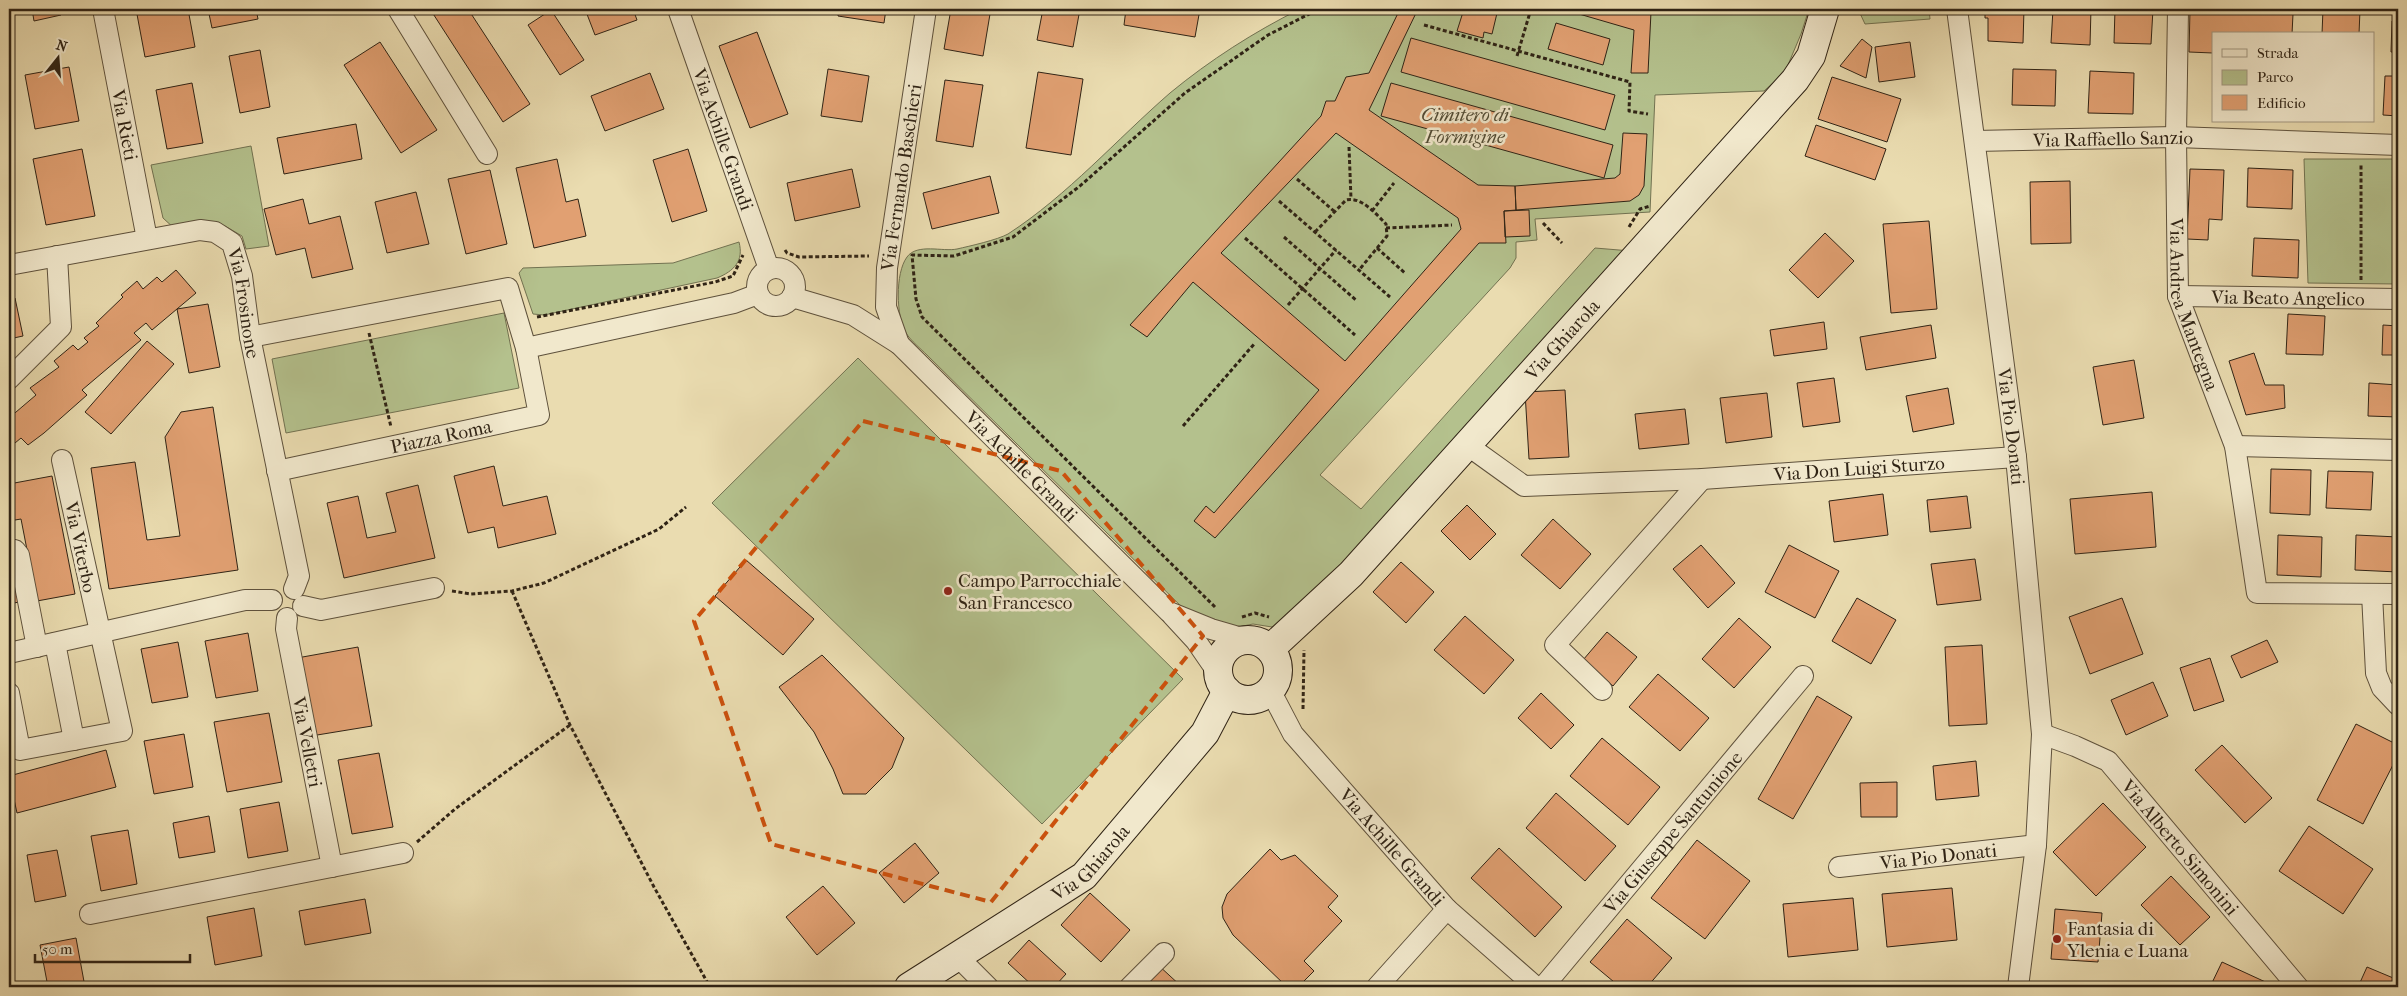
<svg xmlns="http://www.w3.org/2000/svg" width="2407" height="996" viewBox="0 0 2407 996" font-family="'IM FELL French Canon',serif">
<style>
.green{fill:#b4c18d;stroke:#727251}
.building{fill:#e1a072;stroke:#2f2315;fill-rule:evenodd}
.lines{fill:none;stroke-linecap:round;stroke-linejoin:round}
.street-casing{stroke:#5e513c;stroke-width:22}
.secondary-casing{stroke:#2f2315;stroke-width:30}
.path{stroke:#2f2315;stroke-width:3;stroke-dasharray:4 2.5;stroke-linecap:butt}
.street{stroke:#f1e8cc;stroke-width:20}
.secondary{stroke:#f1e8cc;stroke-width:28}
.marked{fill:none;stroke:#cc510d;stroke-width:4;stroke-dasharray:10 6;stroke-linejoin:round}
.poi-dot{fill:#8f2418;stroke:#f1e8cc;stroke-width:2}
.labels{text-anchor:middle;stroke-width:5;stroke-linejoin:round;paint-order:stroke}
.park-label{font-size:19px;font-style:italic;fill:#504a33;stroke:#f1e8cc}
.street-label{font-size:19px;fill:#2f2315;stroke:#f1e8cc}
.poi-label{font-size:19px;fill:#2f2315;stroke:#f1e8cc;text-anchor:start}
</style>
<rect width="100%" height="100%" fill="#eadcb0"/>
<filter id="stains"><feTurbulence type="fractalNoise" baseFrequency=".004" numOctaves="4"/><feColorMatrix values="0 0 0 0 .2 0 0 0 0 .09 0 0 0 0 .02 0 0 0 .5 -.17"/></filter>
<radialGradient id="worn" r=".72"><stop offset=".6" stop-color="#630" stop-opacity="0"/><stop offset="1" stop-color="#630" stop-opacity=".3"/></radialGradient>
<!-- green -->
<path class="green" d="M1300 9H1809L1801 34 1785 72 1764 91 1655 95 1650 212 1535 219 1537 240 1516 242V258L1510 268 1320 475 1361 509 1595 248 1631 251 1289 622 1272 627 1253 624 1228 629 1197 622 927 355C921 349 911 341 906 333 896 317 895 273 907 257 917 243 943 252 957 249 970 246 997 240 1008 234 1068 195 1116 140 1170 93 1210 60 1254 32 1300 9Z
M1858 9H1929L1930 19 1865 24Z
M251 146 269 246 246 249 242 236 225 226 175 229 163 218 151 165Z
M2304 159H2398V284L2308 283Z
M739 242C744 261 734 271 717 278L544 315 533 314 519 273 523 268 673 263Z
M504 313 519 388 286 433 272 359Z
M858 358 1183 679 1042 824 712 503Z"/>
<!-- building -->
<path class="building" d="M32 9H60L61 15 34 21Z
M136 9H188L195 47 145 57Z
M208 9H256L258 19 212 28Z
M430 9H468L530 104 503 122Z
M585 9H633L637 20 595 35Z
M839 9H886L884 23 838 16Z
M951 9 990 14 983 56 944 49Z
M1043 9H1080L1073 47 1037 40Z
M1126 9H1200L1195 37 1124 25Z
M1400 9H1418L1369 110 1478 185 1515 186 1516 210 1504 211 1506 243H1479L1215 538 1194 521 1206 506 1214 513 1319 390 1193 282 1147 337 1130 325 1321 116 1326 101H1335L1346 77 1369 73ZM1336 133 1458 218 1461 229 1345 361 1221 253Z
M1464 9 1474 11 1475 9H1498L1492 34 1484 32 1483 38 1457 31Z
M1562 9H1639L1651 12 1648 73H1631L1634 30Z
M1985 9H2024L2023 43 1988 41V18H1985Z
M2053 9H2091L2090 45 2051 43Z
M2115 9H2153L2151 44 2114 43Z
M2323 9 2360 10 2359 34H2322Z
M551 10 584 60 560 75 528 25Z
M2190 10 2293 14 2292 34H2213V53L2189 52Z
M2392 21H2398V52H2391Z
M1556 23 1610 39 1603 65 1548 49Z
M757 32 788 114 750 128 719 46Z
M1411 38 1615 95 1605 130 1401 72Z
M1862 39 1872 47 1866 78 1840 66Z
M380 42 437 130 401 153 344 65Z
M1910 42 1915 77 1879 82 1875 47Z
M260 50 270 107 240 113 229 56Z
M69 67 79 121 35 129 25 75Z
M828 69 869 76 862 122 821 116Z
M2013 69 2056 70 2055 106 2012 105Z
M2090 71 2134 73 2133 114 2088 113Z
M1038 72 1083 79 1071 155 1026 148Z
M650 73 664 109 605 131 591 96Z
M2385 76H2398V116L2383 115Z
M1832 77 1901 99 1887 142 1818 119Z
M945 80 983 85 973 147 936 141Z
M192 83 203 143 167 149 156 90Z
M1391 83 1613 145 1604 178 1381 116Z
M356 124 362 159 284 174 277 138Z
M1816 125 1886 149 1875 180 1805 156Z
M1623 133 1647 134 1644 186 1639 195 1630 201 1516 210 1515 186 1615 178 1620 174Z
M82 149 95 216 46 225 33 159Z
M688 149 707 211 672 222 653 160Z
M557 159 566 202 578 199 586 236 534 248 516 168Z
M2248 168 2293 170 2292 209 2247 207Z
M852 169 860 207 795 221 787 183Z
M2190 169 2224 170 2222 220 2209 219 2208 240 2187 239Z
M490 170 507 244 466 254 448 179Z
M990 176 999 213 932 229 923 193Z
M2070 181 2071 243 2031 244 2030 182Z
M416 192 429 244 387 253 375 202Z
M303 199 309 224 340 216 353 269 312 278 305 248 276 255 264 209Z
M1529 210 1530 236 1505 237 1504 211Z
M1929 221 1937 309 1891 313 1883 224Z
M1825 233 1854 261 1818 298 1789 270Z
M2254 238 2299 240 2298 278 2252 276Z
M176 270 196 293 152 330 146 323 134 333 141 340 82 390 87 395 44 433 28 445 21 438 9 448V418L36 395 30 388 59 367 54 361 73 345 78 350 88 342 84 338 99 326 96 323 123 297 121 295 137 281 143 289 157 277 162 282Z
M15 298 23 336 9 339V299Z
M208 304 220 367 189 373 177 309Z
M2288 314 2325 316 2323 355 2286 354Z
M1824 322 1827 349 1774 356 1770 330Z
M1931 325 1936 358 1866 370 1860 337Z
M2383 325 2398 326V355H2382Z
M147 341 174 364 111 434 85 412Z
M2254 353 2265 385H2284L2285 408 2246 415 2229 361Z
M2134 360 2144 418 2103 425 2093 367Z
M1834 378 1840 422 1803 427 1797 383Z
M2369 383 2398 385V417L2368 416Z
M1948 388 1954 424 1913 432 1906 396Z
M1565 390 1569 457 1529 459 1525 392Z
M1767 393 1772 437 1726 443 1720 398Z
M213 407 238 570 109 589 91 468 135 462 147 540 180 536 165 437 181 412Z
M1685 409 1689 444 1639 449 1635 414Z
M494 466 503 506 547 496 556 534 498 548 494 527 468 533 454 476Z
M2271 469 2311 470 2310 515 2270 513Z
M2328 471 2373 472 2371 510 2326 508Z
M52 476 75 594 37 601 21 519 9 521V484Z
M418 485 435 558 344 578 327 503 358 496 367 538 396 532 386 493Z
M2152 492 2156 547 2075 554 2070 499Z
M1883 494 1888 535 1834 542 1829 501Z
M1967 496 1971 528 1930 532 1927 500Z
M1467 505 1496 534 1470 560 1441 531Z
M1553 519 1591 554 1560 589 1521 555Z
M2278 535 2322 537 2321 577 2277 575Z
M2356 535 2398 537V572L2355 570Z
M1701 545 1735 583 1708 608 1673 569Z
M1789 545 1839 571 1815 618 1765 592Z
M1975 559 1981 600 1937 605 1931 564Z
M16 560 24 601 9 604V561Z
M746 560 814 619 783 655 715 596Z
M1401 562 1434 592 1406 623 1373 592Z
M1857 598 1896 620 1871 664 1832 641Z
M2122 598 2143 654 2090 674 2069 617Z
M1465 616 1514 660 1484 694 1434 650Z
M1739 618 1771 647 1734 688 1702 659Z
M1607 632 1637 657 1613 686 1583 660Z
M248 633 258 691 216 698 205 641Z
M2267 640 2278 662 2241 678 2231 656Z
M178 642 188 697 152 703 141 649Z
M1982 645 1987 724 1949 726 1945 647Z
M358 647 372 726 311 736 297 658Z
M822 655 904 738 892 768 866 794H843L833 769 814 732 779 687Z
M2210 658 2224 701 2194 711 2180 668Z
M1658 674 1709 718 1680 751 1629 707Z
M2153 682 2168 716 2126 735 2111 700Z
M1541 693 1574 725 1551 749 1518 718Z
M1817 696 1852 717 1793 819 1758 799Z
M269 713 282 782 227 792 214 722Z
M2356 724 2398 745V755L2363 824 2317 800Z
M184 734 193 787 154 794 144 741Z
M1602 738 1660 787 1628 825 1570 776Z
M2222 745 2272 798 2245 823 2195 770Z
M106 750 116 787 17 813 9 776Z
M379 753 393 827 352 834 338 760Z
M1976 761 1979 796 1936 800 1933 766Z
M1897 782V817H1861L1860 783Z
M1556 793 1616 846 1585 881 1526 828Z
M279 802 288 851 248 858 240 809Z
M2103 803 2146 847 2096 896 2053 852Z
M209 816 215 852 179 858 173 823Z
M2309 826 2373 869 2343 914 2279 871Z
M128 830 137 884 101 891 91 836Z
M1697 840 1750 881 1705 939 1651 898Z
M915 843 939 873 904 903 879 873Z
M1499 848 1562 907 1535 937 1471 878Z
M1270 849 1281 860 1295 855 1338 896 1328 907 1342 921 1304 961 1314 971 1298 987H1287L1233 935 1223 918 1222 907 1227 894Z
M57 850 66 896 35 902 27 855Z
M2171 876 2210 917 2180 945 2141 905Z
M823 886 855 923 817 955 786 917Z
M1952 888 1957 940 1887 947 1882 894Z
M1090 893 1130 930 1101 962 1061 925Z
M1853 898 1858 950 1788 957 1783 904Z
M365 899 371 933 305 945 299 911Z
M254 908 262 956 215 965 207 917Z
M2055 909 2102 913 2098 962 2051 959Z
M1627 919 1672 958 1647 987H1620L1590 962Z
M76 938 85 987H48L40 945Z
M1029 940 1066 974 1054 987H1034L1008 963Z
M2222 962 2272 985 2271 987H2210Z
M1157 964 1182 987H1135Z
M2367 967 2398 980V987H2358Z
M2168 984V987H2118Z"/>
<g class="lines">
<defs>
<g id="street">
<path id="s1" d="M103 9 147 239"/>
<path d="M398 9 487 154"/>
<path id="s2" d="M678 9 769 269"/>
<path id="s3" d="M1957 9 2016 457 2042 734 2036 845 2018 987"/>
<path id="s4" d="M2178 9 2176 137 2178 296 2235 446 2257 593 2398 594"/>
<path id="s5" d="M1975 141 2176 137 2398 145"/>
<path id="s6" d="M9 265 200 230 215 232 232 243 242 276 250 337 299 576 294 589"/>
<circle cx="776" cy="287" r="19"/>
<path id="s7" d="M2178 296 2398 299"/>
<path id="s8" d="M792 297 853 315 899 344 1169 612 1211 629 1249 640"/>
<path d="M250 337 508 288 526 348 539 415 277 471"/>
<path id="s9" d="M899 344 886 307 887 268 926 9"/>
<path d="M526 348 734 303 758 294"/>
<path d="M9 379 61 327 57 256"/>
<path id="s10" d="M1467 445 1524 486 1702 479 2016 457"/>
<path d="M2235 446 2398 450"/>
<path d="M9 549 15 550 19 555 37 647"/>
<path d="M2372 594 2376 673 2382 688 2398 705"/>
<path d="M303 606 321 610 434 588"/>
<path d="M1172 615 1196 641 1218 673"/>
<path id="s11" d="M287 618 286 629 332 867"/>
<path d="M55 643 74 740"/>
<path d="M9 653 245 600H272"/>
<path id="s12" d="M1270 690 1293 734 1447 909 1536 987"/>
<path d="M1602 690 1555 645 1702 479"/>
<path d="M9 693 20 750 122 731 62 460"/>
<path id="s13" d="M2042 734 2075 746 2108 761 2298 987"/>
<path id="s14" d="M1839 867 2036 845"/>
<path d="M90 914 403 853"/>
<path d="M958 957 988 987"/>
<path d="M1130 987 1164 953"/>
<path d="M1377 987 1447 909"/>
<path id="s15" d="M1543 987 1803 676"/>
</g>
<g id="secondary">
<circle cx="1248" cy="670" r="30"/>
<path id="s16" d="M1270 649 1351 574 1795 80 1811 56 1825 9"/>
<path id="s17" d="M909 987 1084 876 1205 733 1227 691"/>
</g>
</defs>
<!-- street casing -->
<use href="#street" class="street-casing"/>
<!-- secondary casing -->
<use href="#secondary" class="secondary-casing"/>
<!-- path -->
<path class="path" d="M1424 25 1630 82 1629 111 1648 114
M1517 56 1531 9
M1349 147 1351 199
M1297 179 1335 212
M1279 201 1390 297
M1372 211 1394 183
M1543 223 1562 243
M1629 227 1640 209 1650 206
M1386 228 1452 225
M1315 232 1346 200C1361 196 1376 214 1386 224L1387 236 1359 270
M1284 237 1357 301
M1245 238 1355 335
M1377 248 1406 274
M785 250 787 253 799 257 869 256
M2361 280V163
M1288 305 1336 250
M537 317 715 282 733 276 743 255
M369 333 391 427
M1183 426 1255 343
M452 591 471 594 512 591 544 583 659 529 686 507
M512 591 570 725 654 887 710 987
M1215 607 922 317 916 299 912 255 954 256 1013 237 1080 186 1185 93 1268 35 1319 9
M1242 617 1255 613 1269 617
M1303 709 1304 650
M417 842 455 809 570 725"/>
<!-- street -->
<use href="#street" class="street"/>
<!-- secondary -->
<use href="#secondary" class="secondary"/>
</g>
<!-- marked area -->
<path class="marked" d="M863 421 1061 471 1203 636 991 902 771 844 694 621Z"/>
<!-- markers -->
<g class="poi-dot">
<circle cx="948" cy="591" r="5"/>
<circle cx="2057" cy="939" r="5"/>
</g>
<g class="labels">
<!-- park labels -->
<g class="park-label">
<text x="1465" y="121">Cimitero di<tspan x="1465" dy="22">Formigine</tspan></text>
</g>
<!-- street labels -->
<g class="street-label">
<text dy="7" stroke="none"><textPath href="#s1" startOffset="118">Via Rieti</textPath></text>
<text dy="7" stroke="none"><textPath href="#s2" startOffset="138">Via Achille Grandi</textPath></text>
<text dy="7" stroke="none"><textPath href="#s5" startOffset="138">Via Raffaello Sanzio</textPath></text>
<text dy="7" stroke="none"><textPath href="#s9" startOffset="170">Via Fernando Baschieri</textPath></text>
<text dy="7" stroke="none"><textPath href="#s7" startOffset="110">Via Beato Angelico</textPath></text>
<text dy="7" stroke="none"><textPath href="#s4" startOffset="298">Via Andrea Mantegna</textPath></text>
<text dy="7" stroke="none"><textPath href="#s6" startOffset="291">Via Frosinone</textPath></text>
<text dy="7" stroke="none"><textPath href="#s16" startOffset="426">Via Ghiarola</textPath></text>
<text dy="7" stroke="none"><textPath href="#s3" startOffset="421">Via Pio Donati</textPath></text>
<text transform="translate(441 436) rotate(-12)" y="7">Piazza Roma</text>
<text dy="7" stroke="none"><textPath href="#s8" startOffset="291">Via Achille Grandi</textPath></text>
<text dy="7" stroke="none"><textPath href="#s10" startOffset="406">Via Don Luigi Sturzo</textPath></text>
<text transform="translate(81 547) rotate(78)" y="7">Via Viterbo</text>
<text dy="7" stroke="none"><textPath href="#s11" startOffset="126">Via Velletri</textPath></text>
<text dy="7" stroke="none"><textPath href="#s15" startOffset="202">Via Giuseppe Santunione</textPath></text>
<text dy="7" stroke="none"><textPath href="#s12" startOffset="200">Via Achille Grandi</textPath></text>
<text dy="7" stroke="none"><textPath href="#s13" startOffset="184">Via Alberto Simonini</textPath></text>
<text dy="7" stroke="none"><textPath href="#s14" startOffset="100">Via Pio Donati</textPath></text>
<text dy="7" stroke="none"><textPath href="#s17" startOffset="221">Via Ghiarola</textPath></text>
</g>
<!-- poi labels -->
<g class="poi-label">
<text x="958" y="587">Campo Parrocchiale<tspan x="958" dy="22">San Francesco</tspan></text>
<text x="2067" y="935">Fantasia di<tspan x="2067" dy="22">Ylenia e Luana</tspan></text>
</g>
</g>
<!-- margin -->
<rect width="2407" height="996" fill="none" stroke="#eadcb0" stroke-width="30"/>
<rect x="10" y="10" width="2387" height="976" fill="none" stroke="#2f2315" stroke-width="2.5"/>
<rect x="15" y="15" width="2377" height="966" fill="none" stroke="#2f2315"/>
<!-- legend -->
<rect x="2212" y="32" width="162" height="90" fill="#f1e8cc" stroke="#a39983"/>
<rect x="2222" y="49" width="25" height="8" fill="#f1e8cc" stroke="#a39983"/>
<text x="2257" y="58" font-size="15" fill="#2f2315">Strada</text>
<rect x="2222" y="70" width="25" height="15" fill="#b4c18d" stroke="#a39983"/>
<text x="2257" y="82" font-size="15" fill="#2f2315">Parco</text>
<rect x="2222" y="95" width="25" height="15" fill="#e1a072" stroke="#a39983"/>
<text x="2257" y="108" font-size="15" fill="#2f2315">Edificio</text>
<!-- north arrow -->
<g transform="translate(58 58) rotate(17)" stroke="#f1e8cc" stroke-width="4" paint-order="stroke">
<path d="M0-4L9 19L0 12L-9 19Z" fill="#2f2315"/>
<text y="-8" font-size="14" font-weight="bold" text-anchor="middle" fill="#2f2315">N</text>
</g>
<!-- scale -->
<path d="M35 954v8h155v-8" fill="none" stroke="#2f2315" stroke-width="2.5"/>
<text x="42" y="954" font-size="15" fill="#2f2315" stroke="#f1e8cc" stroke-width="4" paint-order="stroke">50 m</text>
<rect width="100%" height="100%" filter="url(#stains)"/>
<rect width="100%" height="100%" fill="url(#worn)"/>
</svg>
